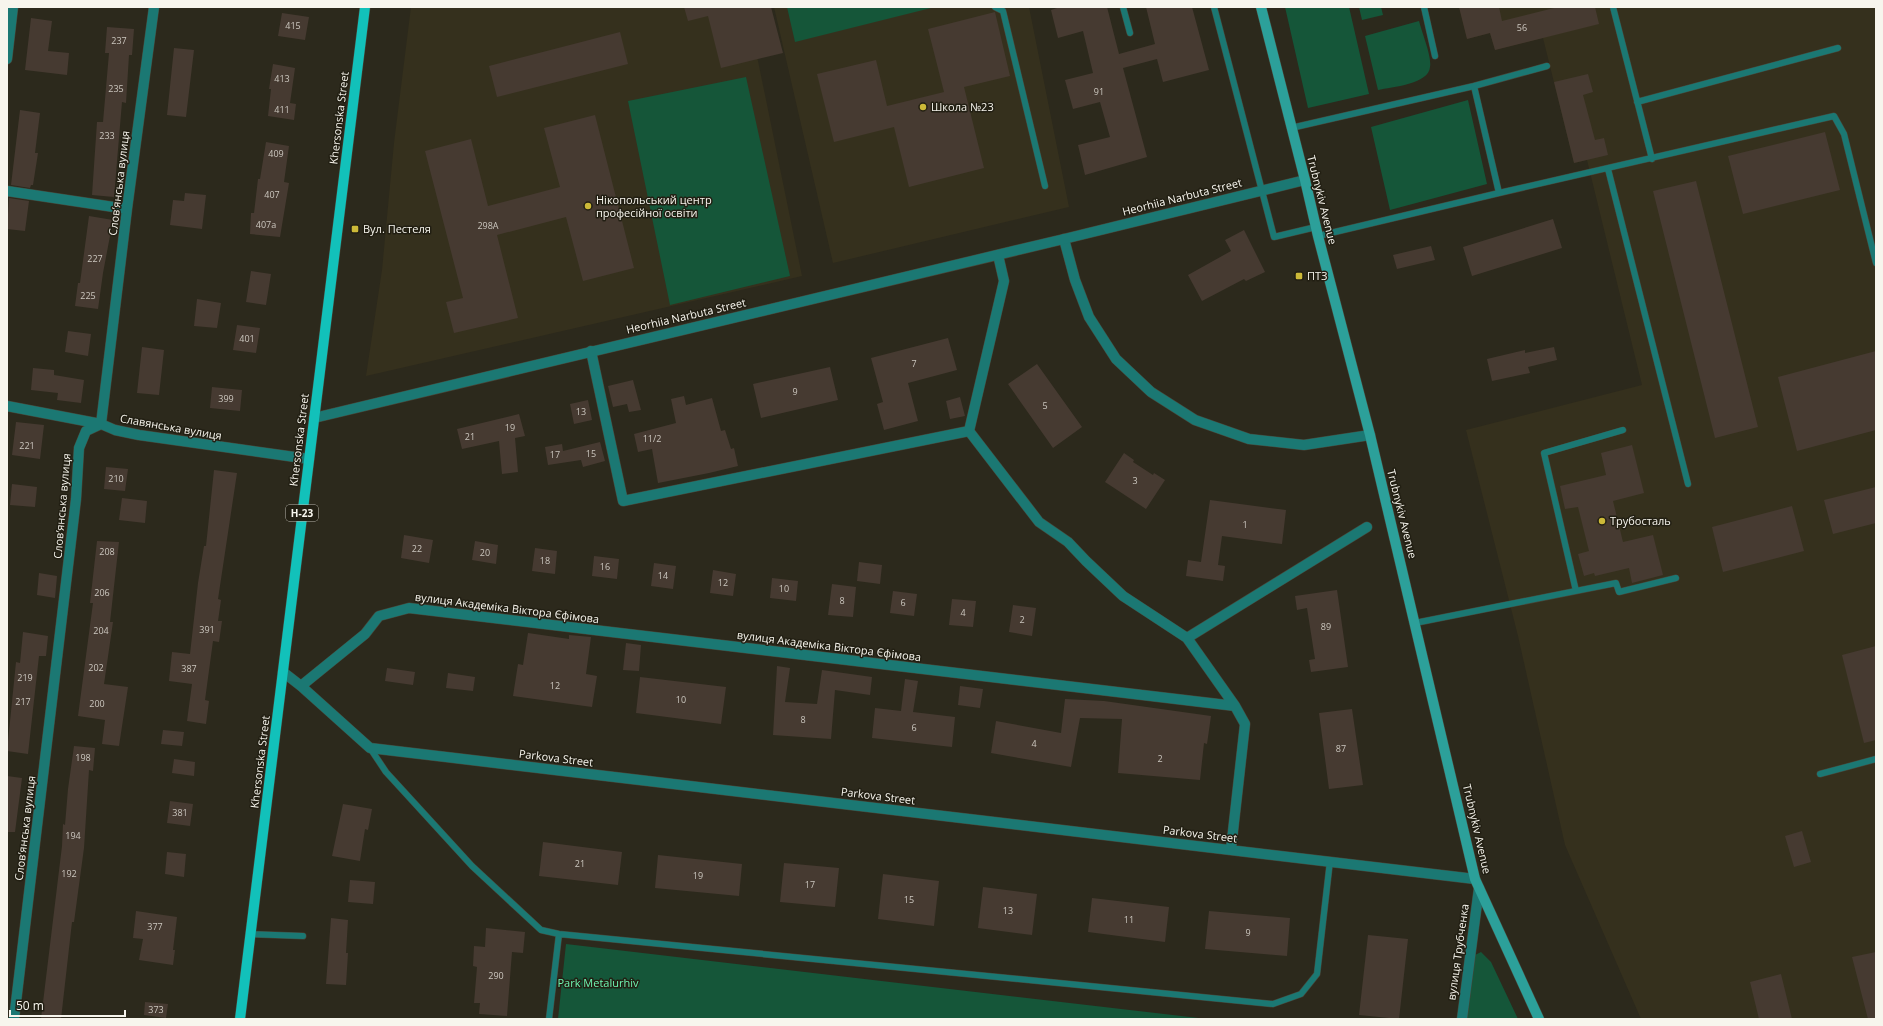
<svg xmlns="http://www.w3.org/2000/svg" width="1883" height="1026" viewBox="0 0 1883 1026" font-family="'Open Sans',sans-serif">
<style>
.built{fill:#35301d}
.green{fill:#155639}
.building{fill:#463a31}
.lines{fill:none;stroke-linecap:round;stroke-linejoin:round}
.service-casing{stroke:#484639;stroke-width:7}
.minor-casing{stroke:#484639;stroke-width:11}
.tertiary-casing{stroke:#484639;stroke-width:11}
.secondary-casing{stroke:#484639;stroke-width:11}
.primary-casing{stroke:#484639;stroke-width:11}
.service{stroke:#1b7873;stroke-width:6}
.minor{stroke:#1b7873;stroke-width:10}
.tertiary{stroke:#1b7873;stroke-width:10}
.secondary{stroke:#2ca09a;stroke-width:10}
.primary{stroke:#12c1ba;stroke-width:10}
.poi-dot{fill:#ccb938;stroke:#221f13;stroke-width:1.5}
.labels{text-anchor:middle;stroke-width:3;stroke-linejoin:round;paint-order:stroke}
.number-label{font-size:9px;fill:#cbc6be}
.shield{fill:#221f13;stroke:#b7b5ac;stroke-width:1}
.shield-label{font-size:10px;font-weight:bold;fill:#f7f5ed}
.poi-label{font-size:11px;fill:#f7f5ed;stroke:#221f13;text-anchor:start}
.street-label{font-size:11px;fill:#f7f5ed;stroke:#221f13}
.park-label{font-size:11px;fill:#6ff7b3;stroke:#221f13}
</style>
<rect width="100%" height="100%" fill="#2c291c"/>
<!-- built -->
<path class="built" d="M411 7H747L802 276 366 376 382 270 394 143Z
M774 7H1029L1069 207 833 263Z
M1459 7H1876V1019H1641L1565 845 1518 636 1466 430 1642 385 1587 160 1574 163 1543 38 1495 50 1490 33 1467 39Z"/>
<!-- green -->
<path class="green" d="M787 7H935L795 42Z
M1285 7H1349L1369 94 1308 108Z
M1359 7H1381L1383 15 1362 20Z
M1419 21C1422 33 1432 57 1430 67 1429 84 1392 87 1378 90L1365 36Z
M746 77 790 276 670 305 628 101Z
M1468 100 1487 184 1390 210 1371 127Z
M566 944 1207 1019H558Z
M1481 952 1491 962 1518 1019H1466L1475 955Z"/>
<!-- building -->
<path class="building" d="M684 7H771L783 53 721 68 708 16 688 21Z
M1060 7H1107L1119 54 1155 44 1146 7H1192L1209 70 1163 82 1157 59 1123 68 1147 157 1085 175 1078 145 1110 137 1100 102 1073 109 1065 80 1093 73 1083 31 1058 38 1051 10Z
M1459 7H1499L1502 21 1558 7H1595L1599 24 1495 50 1490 33 1467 39Z
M995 12 1010 76 964 87 984 168 909 187 894 127 834 142 817 74 876 60 887 106 944 92 928 29Z
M282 13 309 17 305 40 278 36Z
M31 18 52 21 48 51 69 53 67 75 25 70Z
M107 27 134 29 132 55H129L126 103 122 102 114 197 92 195 97 122H103L109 53H105Z
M620 32 628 64 497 97 489 66Z
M174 48 194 50 186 117 167 115Z
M273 64 295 68 290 103 296 104 294 120 268 116 271 89H269Z
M1588 74 1593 92 1583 95 1595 140 1604 138 1608 155 1574 163 1554 82Z
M20 110 40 113 35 153H38L33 185H31L30 188 11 185Z
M595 115 634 268 583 281 566 217 497 235 518 318 454 333 446 302 463 298 425 151 471 139 488 206 560 187 544 128Z
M1825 132 1840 190 1743 214 1728 156Z
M266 142 289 146 284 182 289 183 280 237 250 234 251 213H254L258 179H260Z
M1696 181 1758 427 1715 438 1653 191Z
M185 193 206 195 202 229 170 225 173 200 184 201Z
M9 198 29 201 25 231 7 229Z
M89 216 113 220 103 273 98 309 75 306 78 283H80Z
M1553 219 1562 248 1472 276 1463 247Z
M1244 230 1265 272 1246 281 1244 279 1202 301 1188 275 1231 251 1225 240Z
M1431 246 1435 260 1397 269 1393 255Z
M251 271 271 274 266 305 246 302Z
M197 299 221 303 217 328 194 326Z
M237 325 260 328 256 353 233 350Z
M68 331 91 334 88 356 65 352Z
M948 338 957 370 908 383 918 421 884 430 877 404 883 402 871 358Z
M142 347 164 350 159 395 137 393Z
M1554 347 1557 360 1528 367 1530 373 1492 381 1487 359 1525 350V353Z
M1876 351V430L1797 451 1778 377Z
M1037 364 1082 427 1053 448 1008 384Z
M830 367 838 400 761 418 753 384Z
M33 368 54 370V375L84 380 81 403 57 400 58 393 31 390Z
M633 380 641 410 629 412 627 404 613 407 608 386Z
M212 387 242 390 240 411 210 408Z
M684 396 686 405 712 398 721 431 725 430 731 449 734 448 738 466 709 473 658 483 652 449 638 452 634 434 676 423 671 399Z
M960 397 965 416 950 419 946 401Z
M588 400 592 420 574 424 570 404Z
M519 414 525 436 515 438 518 472 502 474 499 441 462 449 457 429Z
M16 422 44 425 40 459 12 455Z
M600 442 605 461 583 467 581 460 548 465 545 447 562 444 563 451Z
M1632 445 1644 493 1613 501 1623 542 1653 535 1663 575 1632 583 1629 568 1595 576 1594 573 1584 576 1578 554 1589 551 1578 507 1565 509 1560 486 1606 475 1601 453Z
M1124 453 1134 460 1133 462 1153 475 1154 473 1165 480 1146 509 1105 482Z
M106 467 128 469 125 491 104 489Z
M214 470 237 473 218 599 221 600 218 621H222L219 642 213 641 205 700 209 701 206 724 187 721 192 684 169 681 172 652 190 654 198 583 204 546H206Z
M12 484 37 487 35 507 10 505Z
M1876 487V523L1833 534 1824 500Z
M122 498 147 501 145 523 119 520Z
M1210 500 1286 510 1282 544 1222 536 1218 565 1225 566 1223 581 1186 576 1188 560 1201 562Z
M1792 506 1804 551 1723 572 1712 527Z
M404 535 433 540 429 563 401 558Z
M97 541 119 542 110 622H113L104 684 128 687 119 746 102 744 105 720 78 716 93 603H90Z
M475 541 498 545 496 564 472 560Z
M535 548 557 551 555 574 532 571Z
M594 556 619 559 617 579 592 576Z
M859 562 882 565 880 584 857 581Z
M654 563 676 566 673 589 651 586Z
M713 570 736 574 733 596 710 593Z
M39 573 57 576 55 598 37 595Z
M772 578 798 581 796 601 770 598Z
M832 584 856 587 853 617 828 615Z
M1337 590 1348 667 1311 672 1309 660 1315 659 1307 608 1297 610 1295 596Z
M893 591 917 594 914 616 890 613Z
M952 599 976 601 973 627 949 625Z
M1013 605 1036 608 1032 636 1009 632Z
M23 632 48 636 46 656H39L28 754 7 751 16 662 20 663Z
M528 633 569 639V635L591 637 586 674 597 676 592 707 513 696 518 664 523 665Z
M626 643 641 645 639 671 623 670Z
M1876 646V740L1864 743 1842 655Z
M777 666 790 668 785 702 817 704 822 670 872 677 870 695 835 690 831 739 773 735Z
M387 668 415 672 413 685 385 681Z
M448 673 475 677 473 691 446 688Z
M640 677 726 687 721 724 636 713Z
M905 679 918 681 913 712 955 717 952 747 872 738 875 708 901 711Z
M960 686 983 689 980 708 958 705Z
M1065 699 1104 701 1211 716 1207 744 1204 743 1200 780 1118 773 1122 719 1080 718 1071 767 991 753 996 721 1061 733Z
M1352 709 1363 785 1329 789 1319 713Z
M163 730 184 732 182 746 161 744Z
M74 746 95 748 93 771 89 770 84 848 74 922H72L61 1019H41L62 846 63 824 65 825 68 789Z
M174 759 195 762 194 776 172 773Z
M7 776 22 778 15 832H7Z
M170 801 193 804 190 826 167 823Z
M343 804 372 809 368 830 365 829 360 861 332 856Z
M1802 831 1811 862 1794 867 1785 836Z
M543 842 622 852 618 885 539 876Z
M167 852 186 854 184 877 165 874Z
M658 855 742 864 739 896 655 888Z
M784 863 839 868 835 907 780 902Z
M883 874 939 881 934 926 878 919Z
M350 880 375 882 373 904 348 902Z
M983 887 1037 894 1032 935 978 928Z
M1092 898 1169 907 1165 942 1088 932Z
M136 911 177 917 173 950H175L173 965 139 960 143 939 133 938Z
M1209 911 1290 918 1287 956 1205 949Z
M331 918 348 920 346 953H348L346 985 326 984Z
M486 928 525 932 523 953 512 952 507 1016 479 1014 480 1003H474L477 967 473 966 474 946 485 947Z
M1368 935 1408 939 1399 1019 1359 1015Z
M1876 952V1019H1868L1852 957Z
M1781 974 1792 1019H1759L1750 982Z
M145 1002 168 1004 166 1018 144 1015Z"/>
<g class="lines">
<defs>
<path id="service" d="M995 7 1003 11 1045 186
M1123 7 1130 33
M1214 7 1274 237 1316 227
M1424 7 1435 56
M1613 7 1652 159
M1474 86 1547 66
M1637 102 1838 48
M1291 128 1474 86 1499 193 1318 236
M1608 169 1688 484
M1499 193 1834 116 1844 134 1876 263
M1576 591 1544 453 1623 430
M1415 623 1616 583 1619 592 1676 578
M370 748 386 772 472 866 541 930 559 934 1273 1004 1301 994 1317 974 1330 861
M1820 774 1876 759
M250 934 303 936
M549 1019 559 934"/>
<path id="minor" d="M7 59 13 7
M7 191 127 209
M1064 239 1075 280 1089 317 1116 359 1151 392 1195 420 1249 439 1304 445 1370 435
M998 255 1004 281 969 431 1039 522 1068 542 1086 561 1123 596 1187 638 1235 706
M591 351 623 501 969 431
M7 406 101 424 115 430 139 435 309 459
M1187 638 1367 527
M283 672 301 686 370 748 1475 879
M301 686 365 634 379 616 409 608 1235 706 1245 724 1231 849
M14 1019 76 499 79 448 86 431 101 424 127 209 154 7
M1462 1019 1479 888"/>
<path id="tertiary" d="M314 418 1064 239 1305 180"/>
<path id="secondary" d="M1261 7 1305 180 1318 236 1370 435 1475 879 1539 1019"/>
<path id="primary" d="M240 1019 365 7"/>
</defs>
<!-- service casing -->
<use href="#service" class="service-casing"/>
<!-- minor casing -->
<use href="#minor" class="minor-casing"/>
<!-- tertiary casing -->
<use href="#tertiary" class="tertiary-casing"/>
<!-- secondary casing -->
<use href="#secondary" class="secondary-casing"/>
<!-- primary casing -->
<use href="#primary" class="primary-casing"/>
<!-- service -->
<use href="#service" class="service"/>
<!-- minor -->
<use href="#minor" class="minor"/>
<!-- tertiary -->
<use href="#tertiary" class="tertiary"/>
<!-- secondary -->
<use href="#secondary" class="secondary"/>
<!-- primary -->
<use href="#primary" class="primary"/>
</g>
<!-- markers -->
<g class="poi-dot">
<circle cx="923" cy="107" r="4"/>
<circle cx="588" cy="206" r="4"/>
<rect x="351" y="225" width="8" height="8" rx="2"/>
<rect x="1295" y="272" width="8" height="8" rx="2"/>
<circle cx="1602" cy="521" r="4"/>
</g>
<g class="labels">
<!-- number labels -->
<g class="number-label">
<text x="293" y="29">415</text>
<text x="1522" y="31">56</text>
<text x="119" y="44">237</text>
<text x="282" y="82">413</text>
<text x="116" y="92">235</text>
<text x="1099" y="95">91</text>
<text x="282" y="113">411</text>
<text x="107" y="139">233</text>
<text x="276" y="157">409</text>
<text x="272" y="198">407</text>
<text x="266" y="228">407а</text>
<text x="488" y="229">298А</text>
<text x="95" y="262">227</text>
<text x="88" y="299">225</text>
<text x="247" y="342">401</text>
<text x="914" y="367">7</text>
<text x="795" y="395">9</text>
<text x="226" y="402">399</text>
<text x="1045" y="409">5</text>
<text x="581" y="415">13</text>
<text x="510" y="431">19</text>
<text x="470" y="440">21</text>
<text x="652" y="442">11/2</text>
<text x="27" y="449">221</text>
<text x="591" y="457">15</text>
<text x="555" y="458">17</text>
<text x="116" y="482">210</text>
<text x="1135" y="484">3</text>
<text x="1245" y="528">1</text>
<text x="417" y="552">22</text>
<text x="107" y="555">208</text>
<text x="485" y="556">20</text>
<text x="545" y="564">18</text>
<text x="605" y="570">16</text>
<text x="663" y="579">14</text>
<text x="723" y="586">12</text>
<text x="784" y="592">10</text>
<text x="102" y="596">206</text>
<text x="842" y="604">8</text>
<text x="903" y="606">6</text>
<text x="963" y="616">4</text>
<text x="1022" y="623">2</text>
<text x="1326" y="630">89</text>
<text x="207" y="633">391</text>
<text x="101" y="634">204</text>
<text x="96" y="671">202</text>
<text x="189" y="672">387</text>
<text x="25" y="681">219</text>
<text x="555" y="689">12</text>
<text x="681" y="703">10</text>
<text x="23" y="705">217</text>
<text x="97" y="707">200</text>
<text x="803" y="723">8</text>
<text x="914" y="731">6</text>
<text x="1034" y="747">4</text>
<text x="1341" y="752">87</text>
<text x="83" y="761">198</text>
<text x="1160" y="762">2</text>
<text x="180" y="816">381</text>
<text x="73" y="839">194</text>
<text x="580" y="867">21</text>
<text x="69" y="877">192</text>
<text x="698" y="879">19</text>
<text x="810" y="888">17</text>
<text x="909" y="903">15</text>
<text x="1008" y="914">13</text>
<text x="1129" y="923">11</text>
<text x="155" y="930">377</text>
<text x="1248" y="936">9</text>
<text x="496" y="979">290</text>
<text x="156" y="1013">373</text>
</g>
<!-- shield labels -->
<rect class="shield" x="286" y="505" width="32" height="16" rx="3"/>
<g class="shield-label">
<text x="302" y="517">Н-23</text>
</g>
<!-- poi labels -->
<g class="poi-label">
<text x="931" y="111">Школа №23</text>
<text x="596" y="204">Нікопольський центр<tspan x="596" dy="13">професійної освіти</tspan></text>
<text x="363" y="233">Вул. Пестеля</text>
<text x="1307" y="280">ПТЗ</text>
<text x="1610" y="525">Трубосталь</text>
</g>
<!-- street labels -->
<g class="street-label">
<text transform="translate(339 118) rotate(-83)" y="4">Khersonska Street</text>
<text transform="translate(119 183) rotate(-83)" y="4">Словʼянська вулиця</text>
<text transform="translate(1182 197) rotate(-14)" y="4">Heorhiia Narbuta Street</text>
<text transform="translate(1322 200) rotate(76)" y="4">Trubnykiv Avenue</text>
<text transform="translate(686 316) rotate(-13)" y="4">Heorhiia Narbuta Street</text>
<text transform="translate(171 427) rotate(10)" y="4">Славянська вулиця</text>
<text transform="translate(299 440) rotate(-83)" y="4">Khersonska Street</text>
<text transform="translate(62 506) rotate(-85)" y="4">Словʼянська вулиця</text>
<text transform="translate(1402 514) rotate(76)" y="4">Trubnykiv Avenue</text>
<text transform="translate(507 608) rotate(7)" y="4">вулиця Академіка Віктора Єфімова</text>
<text transform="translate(829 646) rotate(7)" y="4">вулиця Академіка Віктора Єфімова</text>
<text transform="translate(556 758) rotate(7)" y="4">Parkova Street</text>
<text transform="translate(260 762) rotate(-83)" y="4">Khersonska Street</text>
<text transform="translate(878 796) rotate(7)" y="4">Parkova Street</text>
<text transform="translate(25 828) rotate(-83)" y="4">Словʼянська вулиця</text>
<text transform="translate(1477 829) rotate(77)" y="4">Trubnykiv Avenue</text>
<text transform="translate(1200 834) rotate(7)" y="4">Parkova Street</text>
<text transform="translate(1458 952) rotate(-82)" y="4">вулиця Трубченка</text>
</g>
<!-- park labels -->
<g class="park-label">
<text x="598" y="987">Park Metalurhiv</text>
</g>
</g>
<!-- border -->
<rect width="1883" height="1026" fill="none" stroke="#f7f5ed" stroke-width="16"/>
<!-- scale -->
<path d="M10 1010v6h115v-6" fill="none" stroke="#f7f5ed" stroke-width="2"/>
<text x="16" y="1010" font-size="12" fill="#f7f5ed" stroke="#221f13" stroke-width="3" paint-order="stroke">50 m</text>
</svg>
